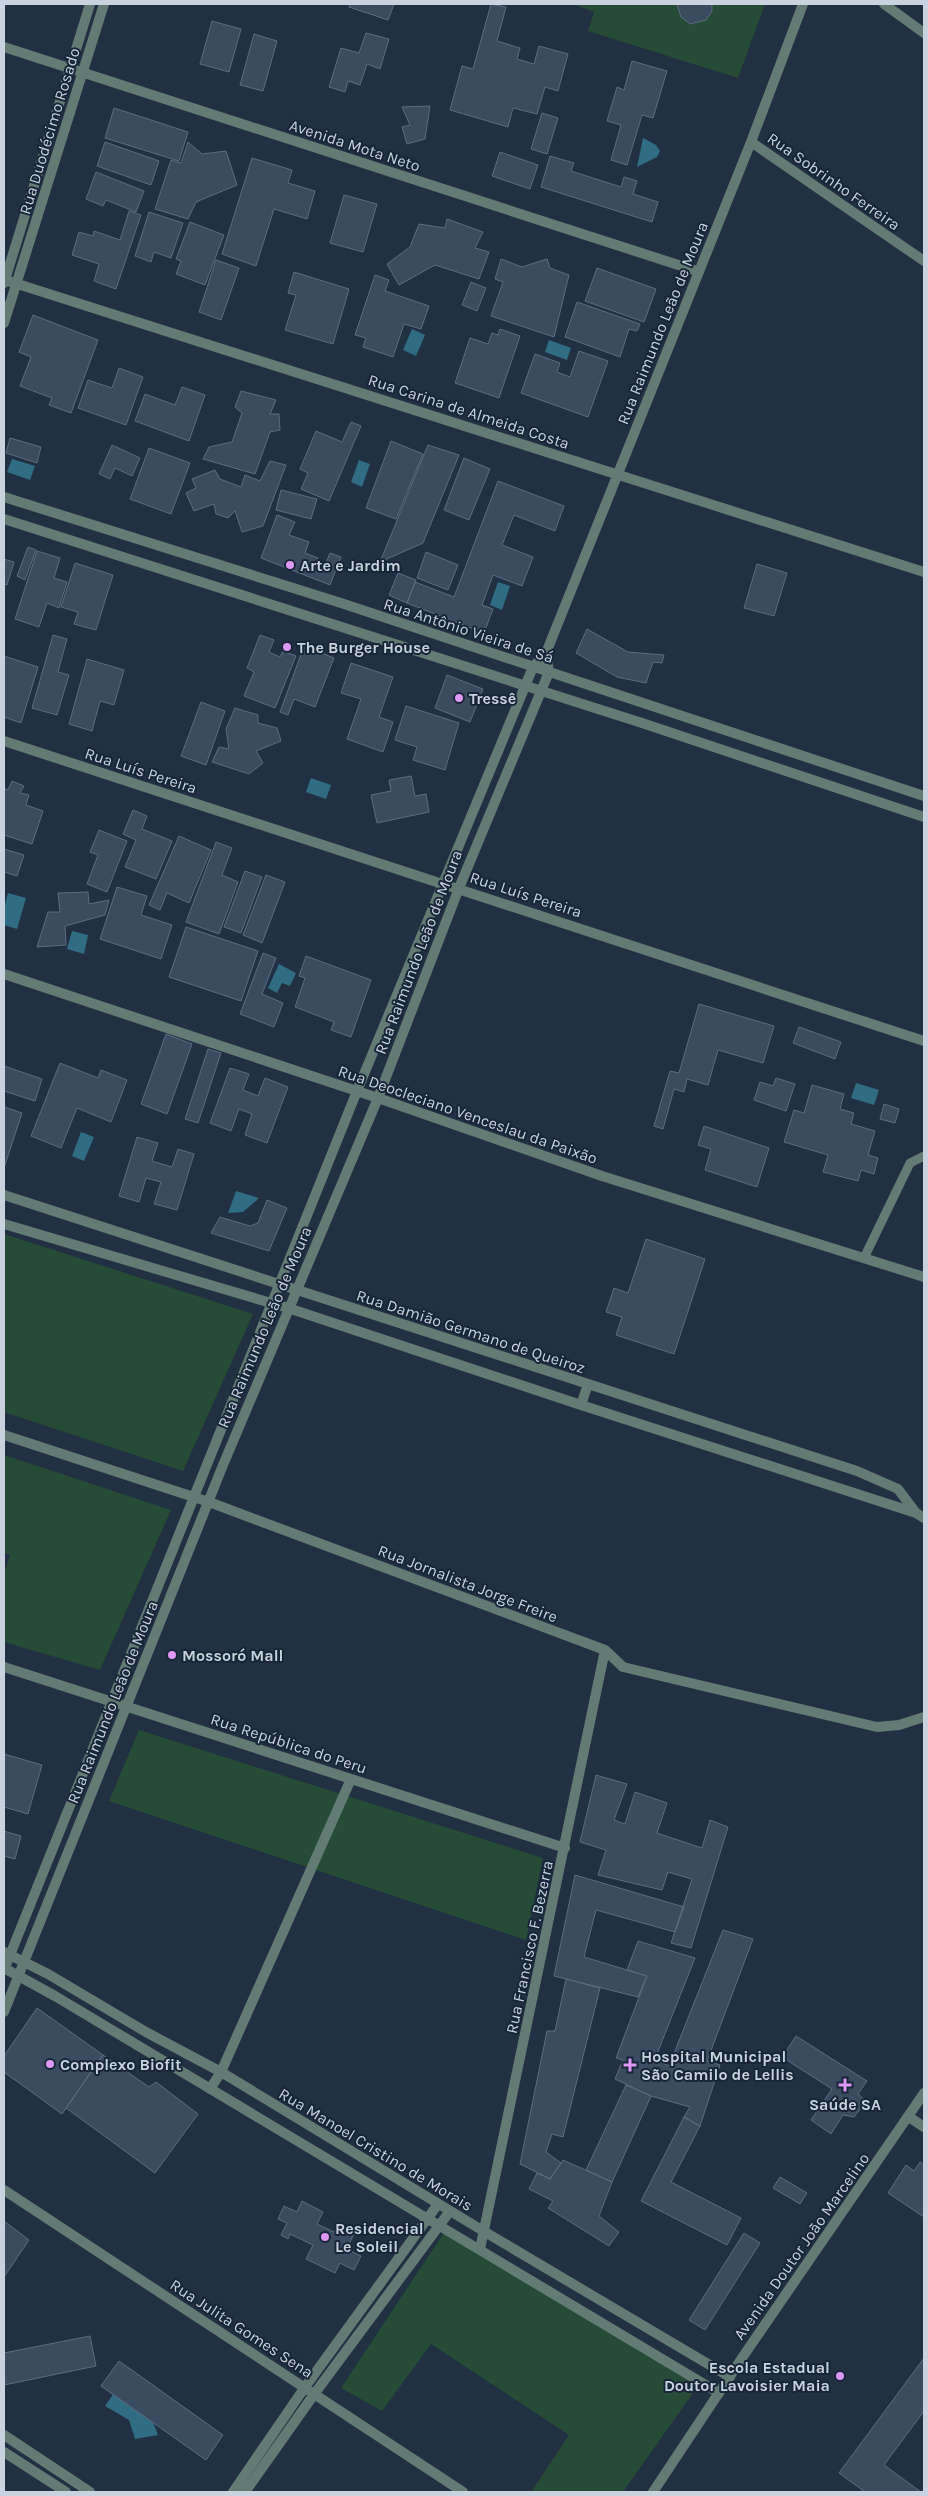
<svg xmlns="http://www.w3.org/2000/svg" width="928" height="2496" viewBox="0 0 928 2496" font-family="Karla,sans-serif">
<style>
.green{fill:#264b36}
.water{fill:#316d82}
.building{fill:#3c4c60;stroke:#5c6d82}
.lines{fill:none;stroke-linecap:round;stroke-linejoin:round}
.service{stroke:#627c75;stroke-width:9}
.minor{stroke:#627c75;stroke-width:10}
.tertiary{stroke:#627c75;stroke-width:10}
.poi-dot{fill:#dd99f3;stroke:#172638;stroke-width:2}
.labels{text-anchor:middle;stroke-width:4;stroke-linejoin:round;paint-order:stroke}
.street-label{font-size:16px;fill:#c9d2df;stroke:#172638}
.poi-label{font-size:16px;font-weight:bold;fill:#c9d2df;stroke:#172638;text-anchor:start}
</style>
<rect width="100%" height="100%" fill="#213043"/>
<!-- green -->
<path class="green" d="M573 4H765L738 78 588 31 594 12Z
M4 1234 253 1314 183 1471 4 1412Z
M4 1455 171 1510 100 1670 4 1642V1574L10 1555 4 1553Z
M139 1730 543 1858 526 1940 109 1801Z
M445 2231 698 2386 623 2492H531L569 2435 431 2344 382 2411 341 2388Z"/>
<!-- water -->
<path class="water" d="M643 138 656 145 660 151 657 157 637 167Z
M412 329 425 335 416 356 403 350Z
M549 340 571 348 567 360 545 352Z
M12 459 35 466 30 480 7 472Z
M359 460 370 464 362 487 351 482Z
M498 582 510 586 502 610 490 605Z
M311 778 331 785 326 799 306 792Z
M8 893 26 898 17 929 4 925V908Z
M72 931 88 935 84 954 67 949Z
M279 964 296 973 290 986 282 983 277 993 268 988Z
M856 1083 879 1090 874 1105 851 1098Z
M81 1132 94 1137 84 1161 72 1156Z
M236 1191 259 1198 243 1212 228 1213Z
M120 2384 143 2396 158 2435 135 2439 129 2420 105 2406Z"/>
<!-- building -->
<path class="building" d="M350 4H394L388 20 349 7Z
M491 4 506 7 497 41 520 48 517 59 534 64 539 46 568 54 558 91 545 87 537 114 513 108 508 127 450 110 462 66 473 69Z
M677 4H712V11L706 20 690 24 681 17Z
M212 21 241 29 229 72 200 64Z
M366 33 389 39 380 69 367 64 360 85 348 81 345 92 329 87 341 48 359 53Z
M254 34 277 41 263 91 240 85Z
M632 61 667 71 653 118 642 115 627 165 611 160 621 125 607 121 617 87 624 90Z
M430 106 425 139 407 144 402 127 410 125 402 107Z
M114 108 188 132 179 161 105 138Z
M542 113 558 118 547 154 531 149Z
M105 142 159 161 151 185 97 166Z
M188 142 202 154 226 151 237 185 196 202 188 219 155 209 171 160 181 163Z
M500 152 538 165 530 189 492 176Z
M550 156 574 163 571 171 621 187 624 177 637 181 633 194 658 202 652 222 541 187Z
M252 158 292 170 288 183 315 191 307 219 274 209 256 266 222 254Z
M96 172 144 191 136 212 106 200 103 206 86 199Z
M344 195 377 204 363 252 330 243Z
M129 211 141 215 116 289 94 281 99 264 72 255 79 232 93 236 94 231 120 240Z
M149 212 183 223 171 258 154 252 151 262 135 256Z
M447 219 483 232 475 248 489 252 479 279 435 265 399 285 387 264 410 247 419 224 445 228Z
M190 222 224 235 205 285 176 274 181 261 176 259Z
M501 259 522 267 547 259 550 268 569 275 554 337 491 316 503 282 495 279Z
M216 260 239 268 221 320 199 312Z
M597 268 656 289 644 322 585 301Z
M294 272 349 289 333 344 285 330 296 295 288 293Z
M375 275 389 280 385 291 429 306 421 329 404 324 393 357 363 347 366 338 355 335Z
M471 282 486 288 477 311 462 305Z
M577 302 640 324 637 331 629 329 620 357 565 337Z
M33 315 98 340 71 413 49 405 52 398 20 386 31 357 19 352Z
M500 329 520 336 499 398 455 383 470 338 488 344 492 333 498 335Z
M579 351 608 361 588 417 521 393 535 354 560 363 557 372 570 377Z
M119 368 143 377 126 425 78 408 88 380 112 388Z
M182 387 205 395 189 441 135 421 145 394 175 405Z
M241 391 276 400 270 414H279L280 430 270 432 255 474 203 459 209 447 232 442 242 413 235 407Z
M351 422 361 426 329 501 301 489 308 473 300 469 316 431 342 442Z
M10 438 41 447 37 463 6 453Z
M391 441 423 454 396 519 366 508Z
M112 445 140 458 132 476 115 468 110 479 99 474Z
M428 445 459 455 423 543 380 562Z
M149 448 190 463 171 514 130 499Z
M464 458 490 469 469 520 444 510Z
M270 461 286 465 263 526 242 532 235 511 228 518 216 514 214 504 194 511 186 493 196 488 192 479 215 470 220 479 241 487 245 475 260 481Z
M498 481 564 506 555 531 514 515 502 545 533 557 522 586 493 575 482 605 493 609 484 633 407 603 415 582 454 597Z
M281 490 317 499 311 519 276 510Z
M277 515 295 522 289 535 309 542 305 553 318 558 315 565 324 568 330 553 341 557 330 585 261 558Z
M28 547 36 550 25 580 17 576Z
M37 551 60 558 54 578 67 582 59 608 47 603 39 627 15 619Z
M426 552 458 565 448 590 417 578Z
M4 559 14 562 7 585 4 584Z
M75 563 113 575 96 630 74 624 78 612 61 607Z
M757 564 787 573 774 616 744 608Z
M398 573 416 580 407 603 389 595Z
M587 629 628 652 664 655 662 663 653 662 646 683 617 677 576 653Z
M53 635 67 639 58 672 69 675 57 715 32 708Z
M260 635 274 640 269 652 280 657 283 651 296 656 275 708 244 696 254 672 247 668Z
M304 646 334 658 315 707 294 699 288 715 280 712Z
M4 656 38 667 21 723 4 717Z
M87 659 124 670 114 705 100 701 92 731 69 724Z
M351 663 393 677 379 717 393 722 383 752 347 739 361 699 341 693Z
M447 675 483 689 470 722 435 708Z
M201 702 225 711 206 765 181 756Z
M406 706 459 723 445 770 413 760 417 747 395 740Z
M235 708 258 715V723L277 728 281 741 256 751 263 763 249 774 212 762 219 747 229 749 226 729Z
M411 776 415 796 426 794 429 812 377 823 371 795 391 791 389 780Z
M12 781 24 786 20 793 29 795 26 805 43 811 32 844 4 835V788L8 790Z
M133 810 147 816 142 829 172 841 156 879 125 867 136 840 123 834Z
M99 830 127 841 107 892 87 884 98 855 90 852Z
M179 836 211 850 189 903 167 893 160 910 149 905Z
M216 842 232 848 222 875 238 882 219 934 186 922Z
M4 849 24 855 17 876 4 872Z
M245 871 262 877 241 933 224 927Z
M266 875 285 882 262 943 243 935Z
M117 887 147 896 141 915 172 925 161 959 100 939Z
M88 892 89 904 109 900 105 915 65 926 66 945 37 947 48 912H60L58 893Z
M186 927 258 951 241 1001 169 977Z
M263 953 276 958 262 994 283 1003 274 1027 240 1014Z
M306 956 371 980 351 1037 331 1030 334 1022 295 1007 305 978 299 976Z
M699 1004 774 1026 763 1063 718 1050 708 1085 687 1079 684 1092 674 1089 663 1129 654 1126 670 1071 679 1073Z
M799 1027 841 1042 835 1059 793 1043Z
M166 1034 192 1044 167 1114 141 1104Z
M208 1049 221 1053 198 1123 185 1119Z
M60 1063 98 1078 101 1070 127 1080 111 1122 77 1108 61 1148 31 1136Z
M4 1066 42 1079 35 1101 4 1091Z
M230 1068 249 1074 243 1090 258 1096 265 1078 288 1087 267 1143 245 1135 252 1114 239 1109 231 1131 210 1123Z
M776 1078 795 1084 786 1111 754 1100 760 1082 773 1086Z
M812 1085 844 1094 840 1109 854 1113 851 1124 875 1131 868 1155 878 1158 874 1174 861 1170 858 1181 823 1172 828 1155 784 1142 794 1110 804 1113Z
M884 1104 899 1109 895 1123 880 1119Z
M4 1107 22 1113 5 1165 4 1164Z
M704 1126 769 1148 757 1187 705 1170 711 1149 698 1145Z
M137 1137 158 1143 152 1161 172 1167 178 1149 194 1154 177 1210 154 1204 161 1182 146 1178 139 1202 119 1196Z
M267 1200 287 1208 269 1251 211 1233 220 1217 250 1226 258 1223Z
M646 1239 705 1259 674 1354 616 1335 622 1317 606 1312 614 1288 628 1293Z
M4 1754 42 1765 28 1814 4 1807Z
M596 1775 627 1784 614 1820 625 1824 635 1792 667 1803 657 1833 702 1848 710 1820 728 1827 691 1948 671 1943 692 1879 668 1872 662 1890 598 1875 606 1850 580 1842Z
M4 1831 21 1836 15 1859 4 1856Z
M575 1875 684 1907 675 1932 596 1910 584 1957 647 1976 638 1997 554 1976Z
M723 1930 753 1939 707 2061 720 2065 700 2126 684 2117 690 2107 651 2096 615 2079 623 2060 616 2058 647 1976 627 1970 638 1941 695 1958 655 2059 669 2066Z
M566 1979 600 1988 563 2137 552 2134 546 2152 561 2163 550 2179 520 2164 547 2031H555Z
M37 2008 103 2055 62 2114 4 2072V2056Z
M796 2036 867 2081 858 2094 866 2101 854 2117 843 2115 831 2134 811 2120 832 2089 782 2057Z
M103 2055 149 2087 156 2082 198 2114 155 2173 66 2108Z
M626 2085 651 2096 612 2182 586 2170Z
M684 2117 700 2126 671 2182 741 2218 727 2245 641 2201Z
M563 2160 612 2182 599 2216 619 2232 609 2246 548 2208 553 2201 529 2189 537 2173 550 2179Z
M920 2162 924 2165V2217L888 2193 906 2165 914 2171Z
M780 2177 807 2193 800 2204 773 2188Z
M302 2201 323 2212 317 2224 334 2232 339 2223 355 2231 347 2249 361 2256 354 2270 340 2263 335 2273 306 2259 313 2245 290 2234 288 2239 281 2235 287 2223 278 2219 284 2206 297 2212Z
M4 2221 29 2240 4 2277Z
M744 2233 760 2243 705 2330 689 2320Z
M90 2336 96 2366 4 2385V2353Z
M924 2358V2411L884 2465 921 2492H865L839 2473Z
M119 2361 223 2435 206 2460 101 2386Z"/>
<g class="lines">
<!-- service -->
<path class="service" d="M864 1258 910 1163 924 1156"/>
<!-- minor -->
<path class="minor" d="M884 4 924 33
M4 47 697 271
M751 142 924 261
M5 280 924 572
M4 283 90 4
M4 323 104 4
M4 497 341 603 924 796
M4 519 642 723 924 817
M4 741 924 1041
M4 974 378 1098 602 1176 924 1277
M4 1195 857 1471 898 1489 916 1513
M4 1224 288 1308 581 1405 916 1513 924 1518
M581 1405 588 1384
M4 1435 209 1502 605 1650 623 1667 877 1727 899 1725 924 1717
M4 1667 565 1848
M4 1952 48 1974 146 2032 221 2072 485 2232 730 2377
M4 1968 55 1996 719 2393
M4 1970 357 1091 533 667 546 653 751 142 803 4
M4 2012 223 1465 378 1098 459 888 549 672 546 653
M210 2089 221 2072 351 1779
M909 2117 924 2127
M4 2190 463 2492
M480 2249 605 1650
M4 2435 90 2492
M4 2452 66 2492
M233 2492 305 2387 438 2204
M245 2492 315 2393 450 2211"/>
<!-- tertiary -->
<path class="tertiary" d="M653 2492 744 2355 924 2093"/>
</g>
<!-- markers -->
<g class="poi-dot">
<circle cx="290" cy="565" r="5"/>
<circle cx="287" cy="647" r="5"/>
<circle cx="459" cy="698" r="5"/>
<circle cx="172" cy="1655" r="5"/>
<circle cx="50" cy="2064" r="5"/>
<path d="M627.5 2057.5h5v5h5v5h-5v5h-5v-5h-5v-5h5z"/>
<path d="M842.5 2077.5h5v5h5v5h-5v5h-5v-5h-5v-5h5z"/>
<circle cx="325" cy="2237" r="5"/>
<circle cx="840" cy="2376" r="5"/>
</g>
<g class="labels">
<!-- street labels -->
<g class="street-label">
<text transform="translate(49 131) rotate(-73)" y="6">Rua Duodécimo Rosado</text>
<text transform="translate(355 145) rotate(18)" y="6">Avenida Mota Neto</text>
<text transform="translate(834 181) rotate(35)" y="6">Rua Sobrinho Ferreira</text>
<text transform="translate(662 323) rotate(-68)" y="6">Rua Raimundo Leão de Moura</text>
<text transform="translate(469 411) rotate(18)" y="6">Rua Carina de Almeida Costa</text>
<text transform="translate(469 630) rotate(18)" y="6">Rua Antônio Vieira de Sá</text>
<text transform="translate(141 770) rotate(18)" y="6">Rua Luís Pereira</text>
<text transform="translate(526 894) rotate(18)" y="6">Rua Luís Pereira</text>
<text transform="translate(418 952) rotate(-69)" y="6">Rua Raimundo Leão de Moura</text>
<text transform="translate(468 1114) rotate(19)" y="6">Rua Deocleciano Venceslau da Paixão</text>
<text transform="translate(264 1327) rotate(-67)" y="6">Rua Raimundo Leão de Moura</text>
<text transform="translate(471 1331) rotate(18)" y="6">Rua Damião Germano de Queiroz</text>
<text transform="translate(468 1583) rotate(21)" y="6">Rua Jornalista Jorge Freire</text>
<text transform="translate(112 1702) rotate(-68)" y="6">Rua Raimundo Leão de Moura</text>
<text transform="translate(289 1743) rotate(18)" y="6">Rua República do Peru</text>
<text transform="translate(529 1947) rotate(-78)" y="6">Rua Francisco F. Bezerra</text>
<text transform="translate(376 2149) rotate(31)" y="6">Rua Manoel Cristino de Morais</text>
<text transform="translate(801 2246) rotate(-55)" y="6">Avenida Doutor João Marcelino</text>
<text transform="translate(242 2328) rotate(33)" y="6">Rua Julita Gomes Sena</text>
</g>
<!-- poi labels -->
<g class="poi-label">
<text x="300" y="571">Arte e Jardim</text>
<text x="297" y="653">The Burger House</text>
<text x="469" y="704">Tressê</text>
<text x="182" y="1661">Mossoró Mall</text>
<text x="641" y="2062">Hospital Municipal<tspan x="641" dy="18">São Camilo de Lellis</tspan></text>
<text x="60" y="2070">Complexo Biofit</text>
<text x="845" y="2110" text-anchor="middle">Saúde SA</text>
<text x="335" y="2234">Residencial<tspan x="335" dy="18">Le Soleil</tspan></text>
<text x="830" y="2373" text-anchor="end">Escola Estadual<tspan x="830" dy="18">Doutor Lavoisier Maia</tspan></text>
</g>
</g>
<!-- border -->
<rect width="928" height="2496" fill="none" stroke="#c9d2df" stroke-width="10"/>
</svg>
